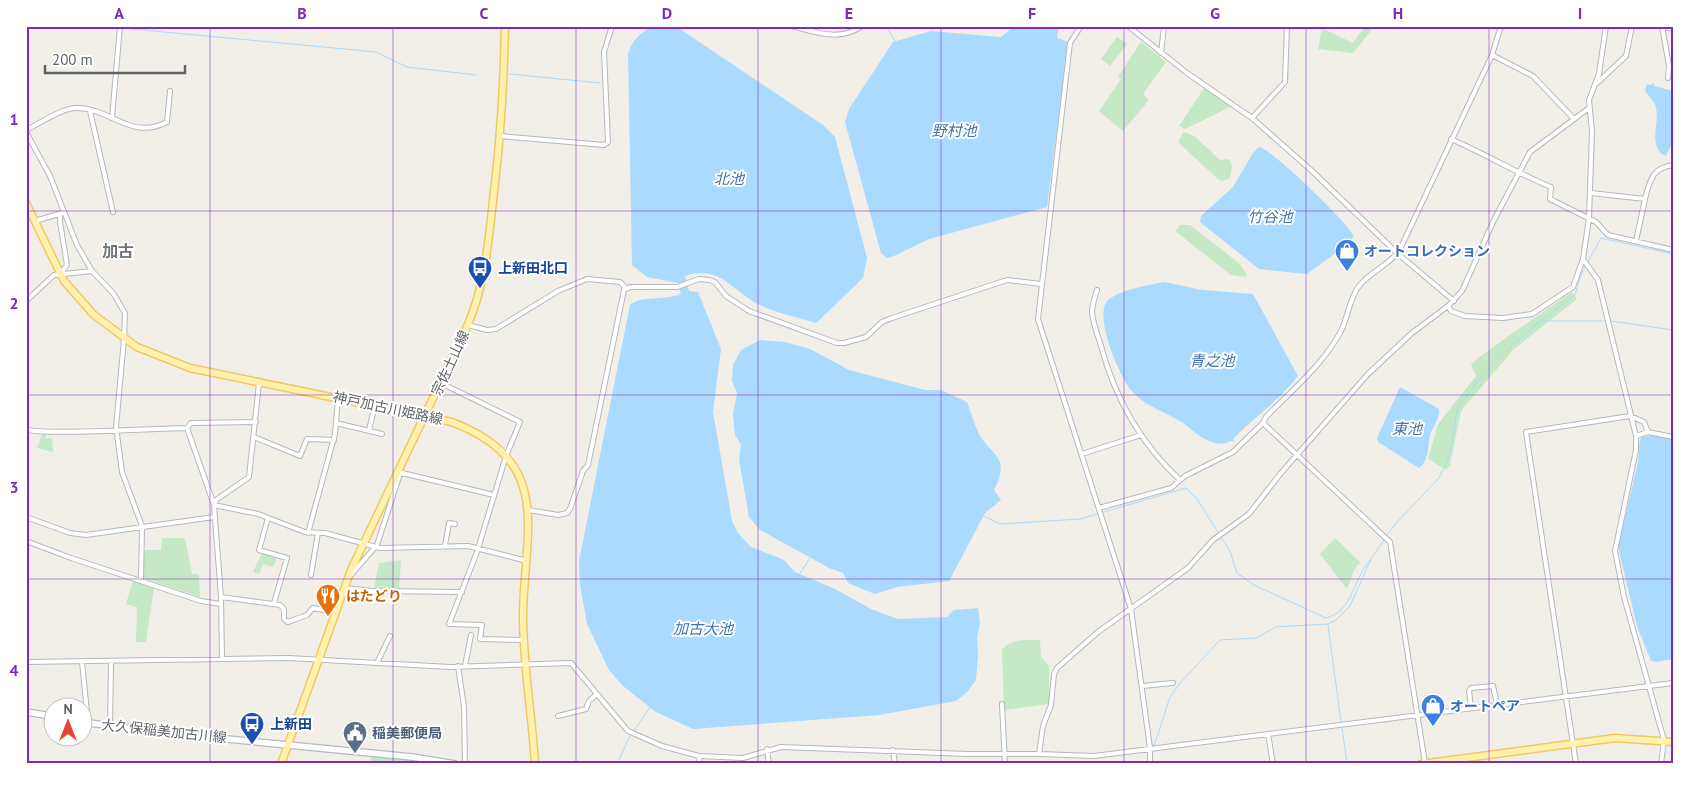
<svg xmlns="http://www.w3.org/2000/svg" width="1699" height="790" viewBox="0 0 1699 790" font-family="'PT Sans','Noto Sans JP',sans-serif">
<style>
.green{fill:#c5e8c5}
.water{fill:#aadaff}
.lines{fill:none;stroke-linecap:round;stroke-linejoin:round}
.stream{stroke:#aadaff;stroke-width:1}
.street-casing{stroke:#b5b8bc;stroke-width:6}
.secondary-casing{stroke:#b6babf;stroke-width:8}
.primary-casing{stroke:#f2c960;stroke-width:9}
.street{stroke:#fff;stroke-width:4}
.secondary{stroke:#fff;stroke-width:5.5}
.primary{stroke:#fff2af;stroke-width:6}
.grid{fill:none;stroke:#7b2cbf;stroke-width:1;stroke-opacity:0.55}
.labels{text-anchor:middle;stroke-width:4;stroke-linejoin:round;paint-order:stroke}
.shop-label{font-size:14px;font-weight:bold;fill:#366cbe;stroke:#fff;text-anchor:start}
.transit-label{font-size:14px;font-weight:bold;fill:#164399;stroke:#fff;text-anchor:start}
.street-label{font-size:14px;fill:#5f6368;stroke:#fff}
.food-label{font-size:14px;font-weight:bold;fill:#c56008;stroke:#fff;text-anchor:start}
.service-label{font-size:14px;font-weight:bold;fill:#4e5e75;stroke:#fff;text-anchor:start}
.water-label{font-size:15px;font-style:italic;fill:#4174aa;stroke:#fff}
.quarter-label{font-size:16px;font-weight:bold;fill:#70757a;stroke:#fff}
.neatline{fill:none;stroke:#7b2cbf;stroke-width:2}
.grid-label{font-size:16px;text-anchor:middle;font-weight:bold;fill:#7b2cbf}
</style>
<rect width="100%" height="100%" fill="#f1efe8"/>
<!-- green -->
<path class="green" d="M1365 26H1375L1353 53 1318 49 1322 28 1353 43Z
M1117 37 1127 44 1110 66 1101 59Z
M1141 42 1166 62 1143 94 1149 100 1123 131 1099 111 1121 79 1118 77Z
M1205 87 1232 106 1185 129 1179 126Z
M1184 132 1194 136 1220 160 1228 159C1234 164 1231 171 1230 178L1223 181 1219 180 1178 142Z
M1180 225H1190L1240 264 1247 275 1245 277 1231 275 1175 231Z
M1572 292 1577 299 1514 349 1461 411 1450 465 1446 470 1428 459 1438 424 1476 376 1471 364C1503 338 1538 316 1572 292Z
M42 434H46V438H52L53 452 37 448Z
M162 538H185L192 574H199L200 597 143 578V550H161Z
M1335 538 1360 562 1354 570 1347 589 1320 554Z
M263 551 277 556 273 567 263 564 259 574 253 572Z
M401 560 399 589H374L379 563Z
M133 580 154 587 146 642H136L137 607 126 604Z
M1040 640 1041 657 1049 666V704L1004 710 1002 650C1010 638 1027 640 1040 640Z
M371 755 410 759 411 764H371Z"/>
<!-- water -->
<path class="water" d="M652 26 677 27 823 125 835 137 867 258 863 278 816 323C796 317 772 312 754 302 730 288 719 265 685 276L689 291 698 292 721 349 713 412 732 521 738 533 751 547 784 560 795 572 835 589 871 609 898 619 947 617 954 610 978 608 980 622 977 638 978 655 976 680 967 692 956 701 879 715 693 729 656 712 623 686 609 670 587 624 580 585 579 561 630 305C642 295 664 301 681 294L678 283 647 277 632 265 628 54C633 39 639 34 652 26Z
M1015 26H1059L1057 38 1068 42 1047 207 929 239 894 256 887 258 881 253 845 122 849 109 893 42 931 31 1001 37Z
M1654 82V86L1673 91 1671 145 1666 156C1647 148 1660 123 1656 108 1655 101 1649 97 1645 91L1647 84 1652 85Z
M1259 147C1271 148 1349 224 1354 236L1344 247 1307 274 1259 269 1200 222 1201 216 1233 187 1253 153Z
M1165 282 1202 290 1253 294 1298 376C1279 401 1254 417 1233 439L1235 442 1230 441C1225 445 1218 444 1212 442 1199 438 1191 428 1180 421 1163 411 1144 406 1131 390 1119 376 1094 317 1107 301 1116 291 1152 284 1165 282Z
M760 340 785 342 810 349 849 370 925 390H941L967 402C971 412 974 423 978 432 990 456 1012 455 994 490L1001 500 985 513 949 581 897 587 875 594 848 583 843 573 829 568 760 530 749 517 739 460 741 445 735 435 733 414 737 393 732 381 733 365 741 350Z
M1400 387 1439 409C1440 419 1433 426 1430 435 1428 446 1429 461 1419 468L1378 442 1377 438Z
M1653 435 1673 440V659L1656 662 1651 661 1637 626 1618 547 1638 462 1640 440 1642 437Z"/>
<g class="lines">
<!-- stream -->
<path class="stream" d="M103 26 118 28
M886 26 896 43
M122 28 376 52 407 67 476 75
M510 74 600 83
M1543 321H1605
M1611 321 1673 330
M984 516 1000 524 1080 519 1186 488 1197 499 1230 551 1237 573 1254 585 1326 618C1354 611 1353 577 1371 559
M1386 536 1398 521 1439 478 1449 457 1458 407 1482 376 1508 350 1533 327 1575 295 1581 275 1601 238 1673 254
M799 575 810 558
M1328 625 1341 722
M1342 727 1347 764
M634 731 650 707
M1154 746 1170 697 1181 682 1220 640 1256 638 1276 627 1328 624 1336 620 1350 606 1371 559 1384 540
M617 764 630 736
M1147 764 1148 759"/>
<defs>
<path id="street" d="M792 26C815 32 840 42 862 26
M1081 26 1070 43 1038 319 1131 609 1150 748V764
M1128 26 1187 73 1252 118 1311 170 1397 253 1454 301
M1661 26 1673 29
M1662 26 1669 66 1668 78
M1161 53 1164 26
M1492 55 1533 76 1574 119
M1597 83 1626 56 1632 26
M90 111 113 212
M112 118 120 26
M1252 118 1285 82 1287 26
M26 130C41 123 61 108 77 108 111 108 131 141 167 122L170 91
M26 132 50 176 77 245 92 271 113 293 125 313 124 339 116 427 122 472 142 526 141 581
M500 136 604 145 608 142 604 52 612 26
M1451 139C1485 154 1517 173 1551 187L1550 199 1596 222 1608 235 1673 250
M1591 193 1645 199C1650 180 1652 168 1673 165
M60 214V222L67 265 61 273
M35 221 62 213
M1636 241 1645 199
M1583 259 1598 280 1636 436V450L1615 551 1624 597 1664 740 1661 764
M1097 290C1095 297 1092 305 1092 312 1093 324 1098 336 1101 346 1115 398 1141 444 1180 480
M26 301 54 275 92 271
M1448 306 1451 311 1465 316 1503 318 1532 314 1573 287 1583 259 1589 218 1592 131 1589 100 1599 74 1606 26
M468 325 487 330 496 329 558 291 587 279 620 282 626 288
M441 383 520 422 506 456 477 552 449 624 482 625 480 639 524 640
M336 423 382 434
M1263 423 1390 542 1425 763
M187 428 214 505 221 597 222 659
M26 429C36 436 164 428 187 428L191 423 256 422
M369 430 375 405
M1636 436 1648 432 1673 437
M254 437 300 456 307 439 334 440
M1082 454 1141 435
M398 472 494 495
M214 505 258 514 305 532 325 533 380 548 468 546 527 561
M214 505 216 500 249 477 259 383
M1099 508 1171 488 1185 476 1233 452 1263 423 1266 417C1292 390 1325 363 1342 329 1348 315 1350 298 1359 286 1371 271 1392 264 1401 247L1492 55 1501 26
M529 510 558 515 567 513 570 509 583 471 588 465 624 290 630 287H677L699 279 709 280 715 282 726 296 749 311 837 343H844L866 337 882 322 892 318 1007 280 1041 284
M26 517 70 533 86 535 214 517
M268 518 259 550 287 558 274 603
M308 533 335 434 338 399
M26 541 71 558 201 601 220 604
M445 545 449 523 455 524
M311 575 318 533
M350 576 377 545 400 474
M344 588 373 591 462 592
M221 597 280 605 284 609V619L288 622 307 615 313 608 335 612
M26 662 288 658 450 667 571 663 628 731 662 746 699 756 743 758 781 747 968 754H1039L1094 756 1673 683
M82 662 88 723
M377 663 390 636
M458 666 464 707 465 764
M465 666 471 635
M1142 686 1173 683
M1002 704 1005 764
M1471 707 1469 691 1471 688 1493 686 1497 704
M558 716 586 709 589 701 597 694
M110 726 111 662
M1268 734 1273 764
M767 749 769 764
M893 750 895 764
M1039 754 1043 726 1051 705 1054 674 1057 668 1098 632 1188 568 1213 540 1249 514 1281 473 1368 374 1412 333 1448 306 1462 291 1494 220 1530 152 1589 108
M699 764V756
M1576 764 1526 432 1630 416 1644 422 1648 432"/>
<path id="secondary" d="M26 712 52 716
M82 722 165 733 412 757 455 764"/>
<path id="primary" d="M26 203 64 281 94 315 137 347 190 368 452 422C555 462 524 530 523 615 523 665 532 715 535 764
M281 764 351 570 466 329C487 283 489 232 495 183 501 131 504 79 505 26
M1421 764 1615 738 1673 742"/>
</defs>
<!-- street casing -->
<use href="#street" class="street-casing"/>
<!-- secondary casing -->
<use href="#secondary" class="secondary-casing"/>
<!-- primary casing -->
<use href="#primary" class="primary-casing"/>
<!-- street -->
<use href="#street" class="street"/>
<!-- secondary -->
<use href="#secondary" class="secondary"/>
<!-- primary -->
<use href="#primary" class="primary"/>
</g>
<!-- grid -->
<path class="grid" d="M210 26V764M393 26V764M576 26V764M758 26V764M941 26V764M1124 26V764M1306 26V764M1489 26V764M26 211H1673M26 395H1673M26 579H1673"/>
<!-- icons -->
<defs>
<symbol id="shop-pin" viewBox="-11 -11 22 30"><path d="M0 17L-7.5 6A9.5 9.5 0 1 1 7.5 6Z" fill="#3f7fe0" stroke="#fff"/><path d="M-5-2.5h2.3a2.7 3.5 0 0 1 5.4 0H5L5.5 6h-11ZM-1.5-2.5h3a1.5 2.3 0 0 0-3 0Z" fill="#fff"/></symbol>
<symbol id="bus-pin" viewBox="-11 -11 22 30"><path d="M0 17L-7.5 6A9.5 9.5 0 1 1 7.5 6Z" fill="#1a4fb4" stroke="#fff"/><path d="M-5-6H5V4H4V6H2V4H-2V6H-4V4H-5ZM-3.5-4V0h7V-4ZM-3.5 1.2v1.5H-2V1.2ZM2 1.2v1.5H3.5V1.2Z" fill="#fff"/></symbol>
<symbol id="restaurant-pin" viewBox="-11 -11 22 30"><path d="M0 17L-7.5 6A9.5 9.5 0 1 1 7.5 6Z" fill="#e8710a" stroke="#fff"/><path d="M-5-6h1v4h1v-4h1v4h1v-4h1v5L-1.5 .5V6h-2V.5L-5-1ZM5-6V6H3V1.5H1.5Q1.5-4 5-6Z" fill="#fff"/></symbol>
<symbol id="civic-pin" viewBox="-11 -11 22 30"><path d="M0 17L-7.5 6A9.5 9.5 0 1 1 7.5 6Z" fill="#5c6f8a" stroke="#fff"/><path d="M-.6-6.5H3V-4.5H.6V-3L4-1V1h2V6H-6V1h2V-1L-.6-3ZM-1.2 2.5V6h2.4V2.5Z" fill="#fff"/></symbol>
</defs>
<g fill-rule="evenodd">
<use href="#shop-pin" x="1333" y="237" width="28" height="38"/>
<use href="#bus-pin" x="466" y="254" width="28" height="38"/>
<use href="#restaurant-pin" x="314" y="582" width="28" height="38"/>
<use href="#shop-pin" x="1419" y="692" width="28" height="38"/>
<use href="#bus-pin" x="238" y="710" width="28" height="38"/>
<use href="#civic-pin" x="341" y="719" width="28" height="38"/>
</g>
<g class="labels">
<!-- shop labels -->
<g class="shop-label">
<text x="1364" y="256">オートコレクション</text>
<text x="1450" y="711">オートペア</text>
</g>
<!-- transit labels -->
<g class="transit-label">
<text x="498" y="273">上新田北口</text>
<text x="270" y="729">上新田</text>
</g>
<!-- street labels -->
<g class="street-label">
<text transform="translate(450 363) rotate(-65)" y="5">宗佐土山線</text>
<text transform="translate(388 408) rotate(12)" y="5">神戸加古川姫路線</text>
<text transform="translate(164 731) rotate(6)" y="5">大久保稲美加古川線</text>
</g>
<!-- food labels -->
<g class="food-label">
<text x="346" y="601">はたどり</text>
</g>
<!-- service labels -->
<g class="service-label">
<text x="372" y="738">稲美郵便局</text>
</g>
<!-- water labels -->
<g class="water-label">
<text x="954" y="136">野村池</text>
<text x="729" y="184">北池</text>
<text x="1270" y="222">竹谷池</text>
<text x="1212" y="366">青之池</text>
<text x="1407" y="434">東池</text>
<text x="703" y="634">加古大池</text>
</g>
<!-- quarter labels -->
<g class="quarter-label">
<text x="118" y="257">加古</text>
</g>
</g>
<!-- border -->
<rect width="1699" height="790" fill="none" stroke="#ffffff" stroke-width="55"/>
<!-- north arrow -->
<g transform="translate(68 722)"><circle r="24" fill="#ffffff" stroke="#bfc1c3"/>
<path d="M0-4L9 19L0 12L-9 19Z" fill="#ea4335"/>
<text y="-8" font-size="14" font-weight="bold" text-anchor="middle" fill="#5f6368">N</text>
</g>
<!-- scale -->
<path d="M45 65v8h140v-8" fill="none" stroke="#5f6368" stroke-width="2.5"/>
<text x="52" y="65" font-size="15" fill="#5f6368" stroke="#ffffff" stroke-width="4" paint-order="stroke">200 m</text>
<rect x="28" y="28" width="1644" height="734" class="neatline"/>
<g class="grid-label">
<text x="119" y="19">A</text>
<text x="302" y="19">B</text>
<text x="484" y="19">C</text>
<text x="667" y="19">D</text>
<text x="849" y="19">E</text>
<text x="1032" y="19">F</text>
<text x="1215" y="19">G</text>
<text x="1398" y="19">H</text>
<text x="1580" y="19">I</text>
<text x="14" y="125">1</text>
<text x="14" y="309">2</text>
<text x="14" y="493">3</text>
<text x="14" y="676">4</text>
</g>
</svg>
